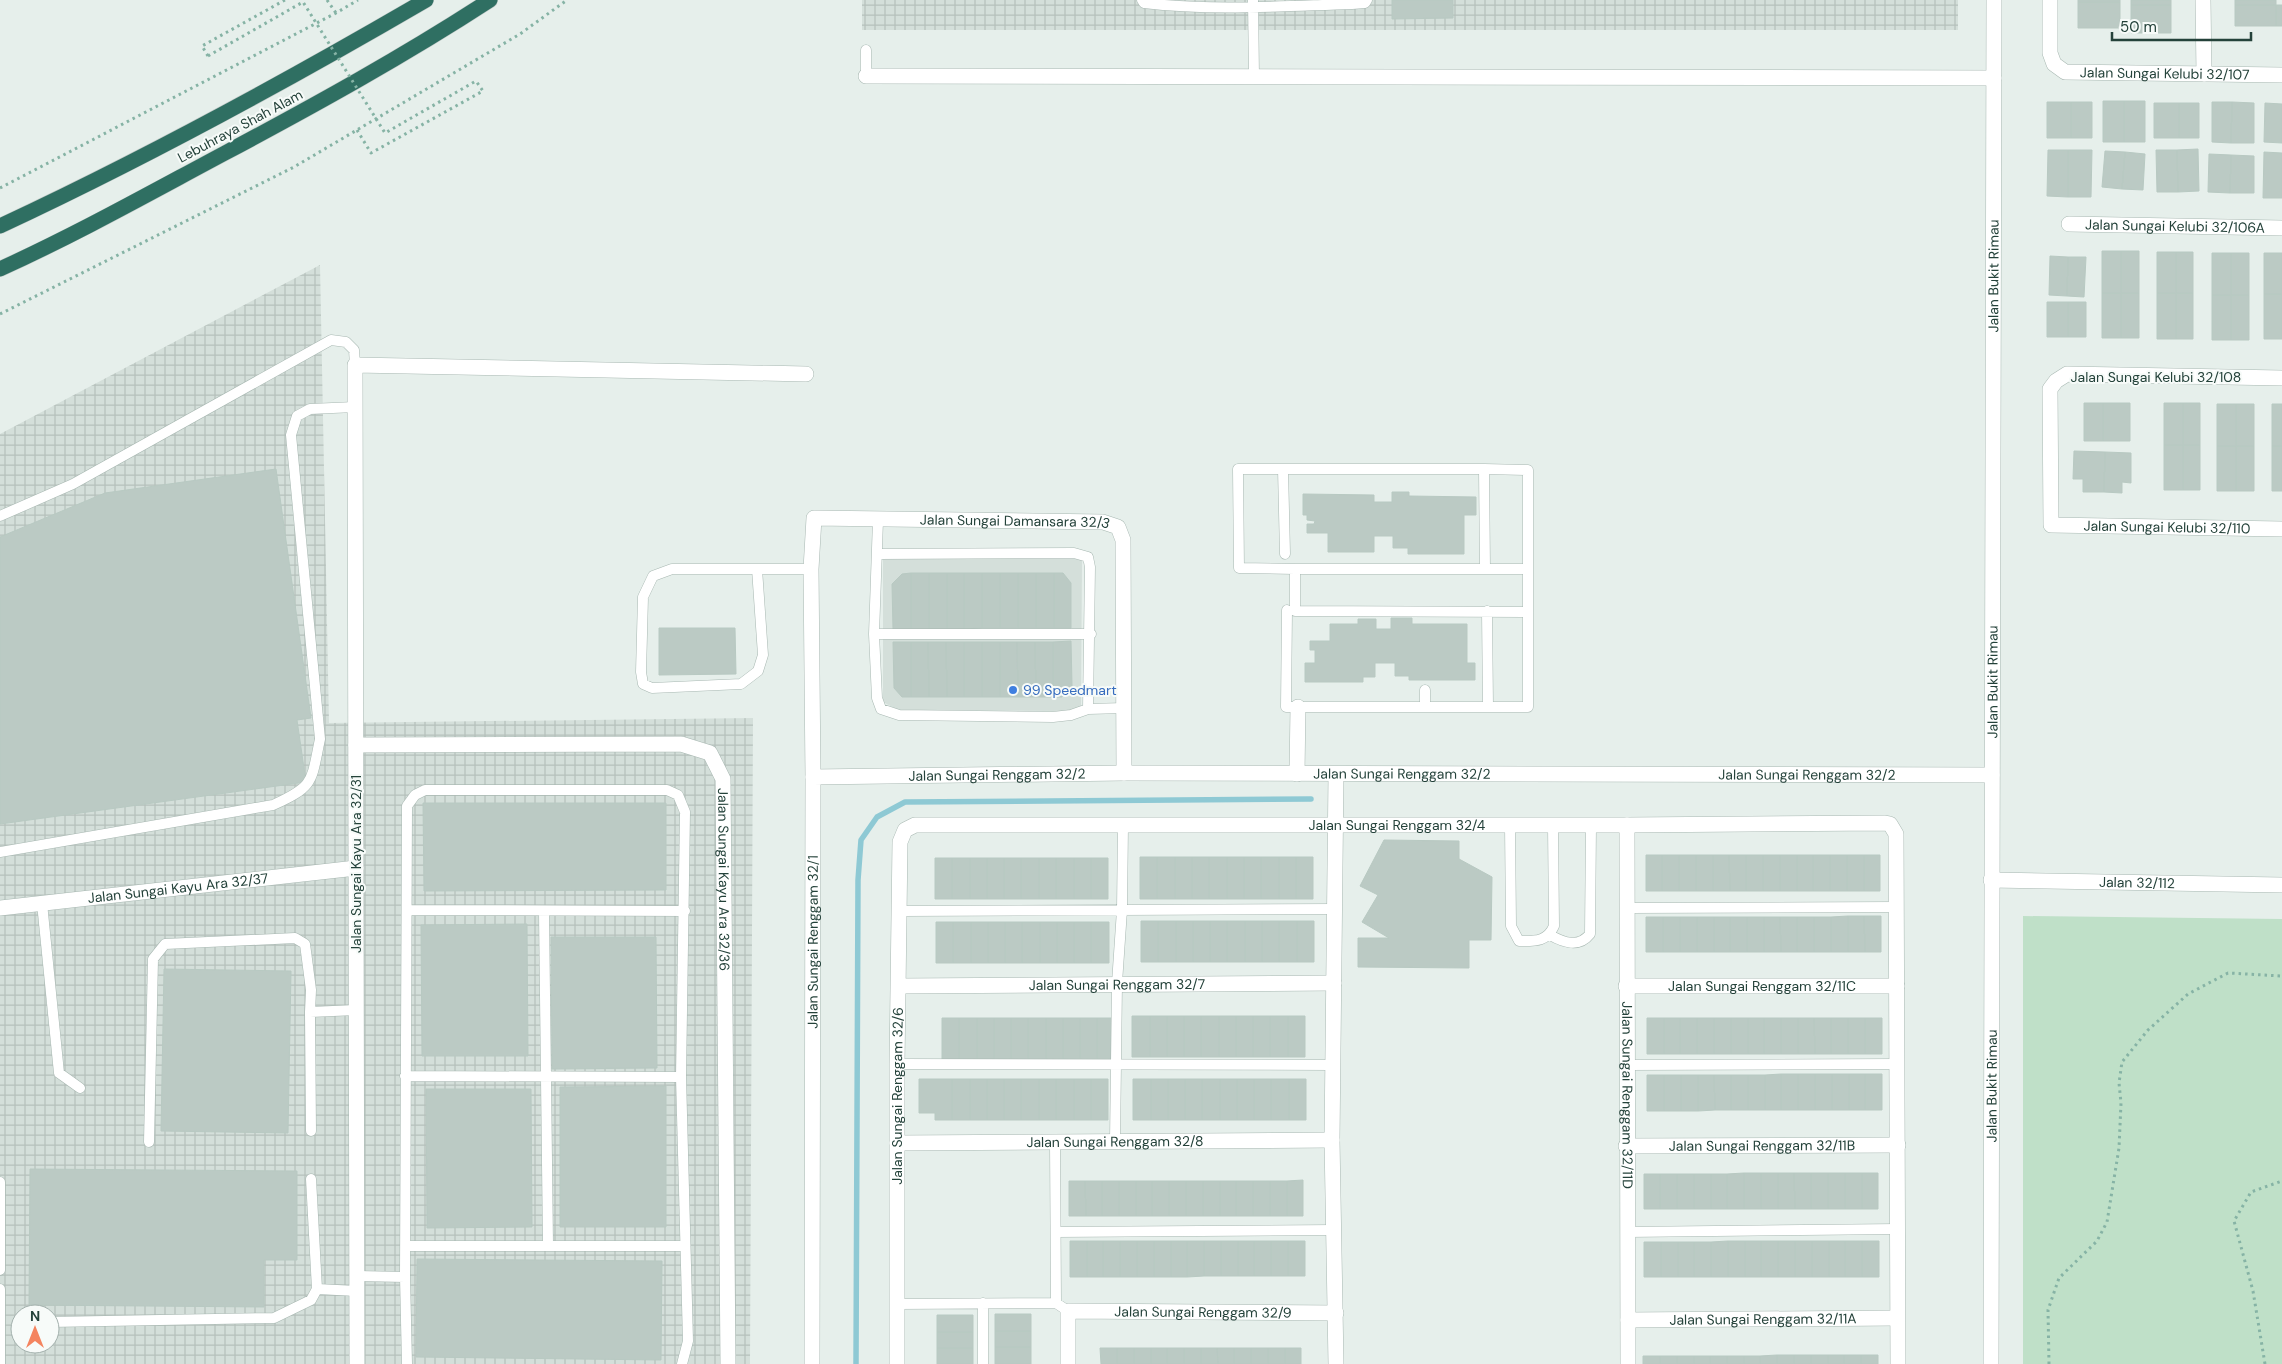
<svg xmlns="http://www.w3.org/2000/svg" width="2282" height="1364" viewBox="0 0 2282 1364" font-family="'DM Sans',sans-serif">
<style>
.built{fill:#d4dfda}
.industrial{fill:url(#industrial-grid);fill-rule:evenodd}
.grass{fill:#bfe0c8}
.lines{fill:none;stroke-linecap:round;stroke-linejoin:round}
.stream{stroke:#8ec9d4;stroke-width:5.5}
.building{fill:#bbcac4;stroke:#b8c9c2}
.service-casing{stroke:#a8b8b2;stroke-width:11}
.minor-casing{stroke:#a8b8b2;stroke-width:16}
.tertiary-casing{stroke:#a8b8b2;stroke-width:16}
.motorway-casing{stroke:#c2cac8;stroke-width:16}
.path{stroke:#86b3a5;stroke-width:3;stroke-dasharray:2.5 4;stroke-linecap:butt}
.service{stroke:#fff;stroke-width:10}
.minor{stroke:#fff;stroke-width:15}
.tertiary{stroke:#fff;stroke-width:15}
.motorway{stroke:#2f6f62;stroke-width:15}
.path-bridge{stroke:#86b3a5;stroke-width:3;stroke-dasharray:2.5 4;stroke-linecap:butt}
.shop-dot{fill:#3f7fe0;stroke:#f7fbf9;stroke-width:2}
.labels{text-anchor:middle;stroke-width:4;stroke-linejoin:round;paint-order:stroke}
.street-label{font-size:14px;fill:#24423a;stroke:#f7fbf9}
.shop-label{font-size:14px;fill:#366cbe;stroke:#f7fbf9;text-anchor:start}
</style>
<defs>
<pattern id="industrial-grid" width="8" height="8" patternUnits="userSpaceOnUse" patternTransform="scale(1.25)"><rect width="8" height="8" fill="#d4dfda"/><path d="M0 4h8M4 0v8" fill="none" stroke="#b6c1bc"/></pattern>
</defs>
<rect width="100%" height="100%" fill="#e6efeb"/>
<!-- built -->
<path class="built" d="M1075 557 1082 559 1081 706 1071 711 898 710 883 702V558Z"/>
<!-- industrial -->
<path class="industrial" d="M862 0H1958V30H862Z
M320 265 329 723 753 718 750 1364H0V434ZM20 1314H50V1344H20Z"/>
<!-- grass -->
<path class="grass" d="M2023 916 2282 919V1364H2023Z"/>
<g class="lines">
<!-- stream -->
<path class="stream" d="M856 1364 858 880 861 840 877 817 905 802 1311 799"/>
</g>
<!-- building -->
<path class="building" d="M1392 0H1453V18L1392 19Z
M2078 0H2120V2H2078Z
M2131 0H2171V5H2131Z
M2235 0H2276V5H2235Z
M2078 2H2120V28H2078Z
M2131 5H2171V33H2131Z
M2235 5H2276V26H2235Z
M2276 5H2282V26H2276Z
M2103 101H2124V142H2103Z
M2124 101H2145V142H2124Z
M2047 102H2071V138H2047Z
M2071 102H2092V138H2071Z
M2212 102H2232L2231 143 2212 142Z
M2232 102 2254 103V143H2231Z
M2154 103H2179V138H2154Z
M2179 103H2199V138H2179Z
M2265 103 2282 104V143L2264 142Z
M2198 149 2199 191 2178 192 2177 150Z
M2048 150H2068V197L2047 196Z
M2068 150H2092L2091 197H2068Z
M2156 150H2177L2178 192H2157Z
M2105 151 2125 152 2122 189 2102 187Z
M2125 152 2145 154 2143 190 2122 189Z
M2264 152 2282 153V198H2263Z
M2209 154 2231 155 2230 193 2208 192Z
M2231 155 2254 156V193H2230Z
M2102 251H2121V293H2102Z
M2121 251H2139V293H2121Z
M2157 252H2176V293H2157Z
M2176 252H2193V293H2176Z
M2212 253H2231V295H2212Z
M2231 253H2249V295H2231Z
M2264 253H2282V294H2264Z
M2050 256 2068 257 2067 296 2049 295Z
M2068 257H2086L2084 297 2067 296Z
M2102 293H2121V338H2102Z
M2121 293H2139V338H2121Z
M2157 293H2176V339H2157Z
M2176 293H2193V339H2176Z
M2264 294H2282V339H2264Z
M2212 295H2231V340H2212Z
M2231 295H2249V340H2231Z
M2047 302H2068V337H2047Z
M2068 302H2086V337H2068Z
M2084 403H2103V441H2084Z
M2103 403H2130V441H2103Z
M2164 403H2183V445H2164Z
M2183 403H2200V445H2183Z
M2217 404H2236V446H2217Z
M2236 404H2254V446H2236Z
M2272 404H2282V446H2272Z
M2164 445H2183V490H2164Z
M2183 445H2200V490H2183Z
M2217 446H2236V491H2217Z
M2236 446H2254V491H2236Z
M2272 446H2282V491H2272Z
M2074 451 2105 452 2104 492H2083V479H2073Z
M2105 452 2131 453V483L2122 482V493L2104 492Z
M276 469 311 718 297 720 306 782 0 824V537L105 493Z
M1392 492H1409V496L1476 497V515H1464V554H1408V548H1393V536H1374V552H1328V533H1307V524H1314L1315 521 1307 520V515H1303V494L1374 495V502H1392Z
M911 573V629H893L892 584 902 574Z
M911 573H929V629H911Z
M929 573H947V629H929Z
M947 573H964V629H947Z
M964 573H982V628L964 629Z
M982 573H1000V628H982Z
M1000 573H1018V628H1000Z
M1018 573H1036V628H1018Z
M1036 573H1054V628H1036Z
M1054 573H1063L1071 583V628H1054Z
M1391 618H1412V624H1467V663H1475V680H1409V676H1395V663H1375V677H1363V682H1305V663H1315V650H1310V641H1330V624H1358V619H1376V629H1391Z
M659 628H735L736 674 659 675Z
M1071 641 1072 686 1062 697H1053V642Z
M893 642H911V697H902L894 688Z
M911 642H928L929 697H911Z
M928 642H946L947 697H929Z
M946 642H964V697H947Z
M964 642H982V697H964Z
M982 642H1000V697H982Z
M1000 642H1017L1018 697H1000Z
M1017 642H1035L1036 697H1018Z
M1035 642H1053V697H1036Z
M423 803H666V890L424 891Z
M1384 840 1459 841V859L1492 877 1491 940H1469V968L1358 967V938H1389L1362 922 1378 895 1360 886Z
M1646 855H1662V891H1646Z
M1662 855H1679V891H1662Z
M1679 855H1696V891H1679Z
M1696 855H1713V891H1696Z
M1713 855H1729L1730 891H1713Z
M1729 855H1746V891H1730Z
M1746 855H1763V891H1746Z
M1763 855H1780V891H1763Z
M1780 855H1797V891H1780Z
M1797 855H1813V891H1797Z
M1813 855H1830V891H1813Z
M1830 855H1847V891H1830Z
M1847 855H1864V891H1847Z
M1864 855H1880V891H1864Z
M1140 857H1157V899H1140Z
M1157 857H1175V899H1157Z
M1175 857H1192V899H1175Z
M1192 857H1209V899H1192Z
M1209 857H1227V899H1209Z
M1227 857H1244V899H1227Z
M1244 857H1261V899H1244Z
M1261 857H1279V899H1261Z
M1279 857H1296V899H1279Z
M1296 857H1313V899H1296Z
M935 858H952V899H935Z
M952 858H970V899H952Z
M970 858H987V899H970Z
M987 858H1004V899H987Z
M1004 858H1021V899H1004Z
M1021 858H1039V899H1021Z
M1039 858H1056V899H1039Z
M1056 858H1074V899H1056Z
M1074 858H1091V899H1074Z
M1091 858H1108V899H1091Z
M1848 916V952H1831V917Z
M1848 916H1864L1865 952H1848Z
M1864 916H1881V952H1865Z
M1646 917H1663V952H1646Z
M1663 917H1680V952H1663Z
M1680 917H1697V952H1680Z
M1697 917H1714V952H1697Z
M1714 917H1730V952H1714Z
M1730 917H1747V952H1730Z
M1747 917H1764V952H1747Z
M1764 917H1780L1781 952H1764Z
M1780 917H1797V952H1781Z
M1797 917H1814V952H1797Z
M1814 917H1831V952H1814Z
M1141 921H1158V962H1141Z
M1158 921H1176V962H1158Z
M1176 921H1193V962H1176Z
M1193 921H1210V962H1193Z
M1210 921H1227V962H1210Z
M1227 921H1245V962H1227Z
M1245 921H1262V962H1245Z
M1262 921H1279V962H1262Z
M1279 921H1297V962H1279Z
M1297 921H1314V962H1297Z
M936 922H953V963H936Z
M953 922H971V963H953Z
M971 922H988V963H971Z
M988 922H1005V963H988Z
M1005 922H1022V963H1005Z
M1022 922H1040V963H1022Z
M1040 922H1057V963H1040Z
M1057 922H1074V963H1057Z
M1074 922H1091V963H1074Z
M1091 922H1109V963H1091Z
M527 924 528 1056H422L421 925Z
M551 937H656L657 1068 552 1069Z
M164 969 291 971 288 1133 161 1131Z
M1132 1016H1150V1057H1132Z
M1150 1016H1167V1057H1150Z
M1167 1016H1184V1057H1167Z
M1184 1016H1201V1057H1184Z
M1201 1016H1219V1057H1201Z
M1219 1016H1236V1057H1219Z
M1236 1016H1253V1057H1236Z
M1253 1016H1270V1057H1253Z
M1270 1016H1288V1057H1270Z
M1288 1016H1305V1057H1288Z
M942 1018H959V1059H942Z
M959 1018H977V1059H959Z
M977 1018H994V1059H977Z
M994 1018H1011V1059H994Z
M1011 1018H1028V1059H1011Z
M1028 1018H1046V1059H1028Z
M1046 1018H1063V1059H1046Z
M1063 1018H1080V1059H1063Z
M1080 1018H1097V1059H1080Z
M1097 1018H1115V1059H1097Z
M1647 1018H1664V1054H1647Z
M1664 1018H1680V1054H1664Z
M1680 1018H1697V1054H1680Z
M1697 1018H1714V1054H1697Z
M1714 1018H1731V1054H1714Z
M1731 1018H1748V1054H1731Z
M1748 1018H1764V1054H1748Z
M1764 1018H1781V1054H1764Z
M1781 1018H1798V1054H1781Z
M1798 1018H1814L1815 1054H1798Z
M1814 1018H1831V1054H1815Z
M1831 1018H1848V1054H1831Z
M1848 1018H1865V1054H1848Z
M1865 1018H1882V1054H1865Z
M1781 1074V1110H1765V1075Z
M1781 1074H1798V1110H1781Z
M1798 1074H1815V1110H1798Z
M1815 1074H1832V1110H1815Z
M1832 1074H1849V1110H1832Z
M1849 1074H1865V1110H1849Z
M1865 1074H1882V1110H1865Z
M1647 1075H1664V1111H1647Z
M1664 1075H1681V1111H1664Z
M1681 1075H1698V1111H1681Z
M1698 1075H1714L1715 1110 1698 1111Z
M1714 1075H1731V1110H1715Z
M1731 1075H1748V1110H1731Z
M1748 1075H1765V1110H1748Z
M919 1079H952V1120H935V1113H919Z
M952 1079H970V1120H952Z
M970 1079H987V1120H970Z
M987 1079H1004V1120H987Z
M1004 1079H1021V1120H1004Z
M1021 1079H1039V1120H1021Z
M1039 1079H1056V1120H1039Z
M1056 1079H1074V1120H1056Z
M1074 1079H1091V1120H1074Z
M1091 1079H1108V1120H1091Z
M1133 1079H1151V1120H1133Z
M1151 1079H1168V1120H1151Z
M1168 1079H1185V1120H1168Z
M1185 1079H1202V1120H1185Z
M1202 1079H1220V1120H1202Z
M1220 1079H1237V1120H1220Z
M1237 1079H1254V1120H1237Z
M1254 1079H1271V1120H1254Z
M1271 1079H1289V1120H1271Z
M1289 1079H1306V1120H1289Z
M666 1086V1227H560V1087Z
M426 1089H531L532 1227 427 1228Z
M30 1169 297 1171V1260H264V1307L29 1305Z
M1744 1173V1209H1727V1174Z
M1744 1173H1761V1209H1744Z
M1761 1173H1778V1209H1761Z
M1778 1173H1794L1795 1209H1778Z
M1794 1173H1811V1209H1795Z
M1811 1173H1828V1209H1811Z
M1828 1173H1845V1209H1828Z
M1845 1173H1862V1209H1845Z
M1862 1173H1878V1209H1862Z
M1644 1174H1660V1209H1644Z
M1660 1174H1677V1209H1660Z
M1677 1174H1694V1209H1677Z
M1694 1174H1711V1209H1694Z
M1711 1174H1727V1209H1711Z
M1303 1180V1216H1287V1181Z
M1069 1181H1085L1086 1216H1069Z
M1085 1181H1102V1216H1086Z
M1102 1181H1119V1216H1102Z
M1119 1181H1136V1216H1119Z
M1136 1181H1152V1216H1136Z
M1152 1181H1169V1216H1152Z
M1169 1181H1186V1216H1169Z
M1186 1181H1203V1216H1186Z
M1203 1181H1220V1216H1203Z
M1220 1181H1236V1216H1220Z
M1236 1181H1253V1216H1236Z
M1253 1181H1270V1216H1253Z
M1270 1181H1287V1216H1270Z
M1070 1241H1087V1277H1070Z
M1087 1241H1103V1277H1087Z
M1103 1241H1120V1277H1103Z
M1120 1241H1137V1277H1120Z
M1137 1241H1154V1277H1137Z
M1154 1241H1171V1277H1154Z
M1171 1241H1187V1277H1171Z
M1187 1241H1204V1276L1187 1277Z
M1204 1241H1221V1276H1204Z
M1221 1241H1238V1276H1221Z
M1238 1241H1254V1276H1238Z
M1254 1241H1271V1276H1254Z
M1271 1241H1288V1276H1271Z
M1288 1241H1305V1276H1288Z
M1728 1241V1277H1711V1242Z
M1728 1241H1745V1277H1728Z
M1745 1241H1761V1277H1745Z
M1761 1241H1778V1277H1761Z
M1778 1241H1795V1277H1778Z
M1795 1241H1812V1277H1795Z
M1812 1241H1829V1277H1812Z
M1829 1241H1845V1277H1829Z
M1845 1241H1862V1277H1845Z
M1862 1241H1879V1277H1862Z
M1644 1242H1661V1277H1644Z
M1661 1242H1678V1277H1661Z
M1678 1242H1694V1277H1678Z
M1694 1242H1711V1277H1694Z
M417 1259 662 1261 661 1360 416 1357Z
M995 1314H1031V1331H995Z
M937 1315H973V1332H937Z
M995 1331H1031V1347H995Z
M937 1332H973V1348H937Z
M995 1347H1031V1364H995Z
M937 1348H973V1364H937Z
M1100 1348H1117V1364H1101Z
M1117 1348H1134V1364H1117Z
M1134 1348H1151V1364H1134Z
M1151 1348H1167V1364H1151Z
M1167 1348H1184V1364H1167Z
M1184 1348H1201V1364H1184Z
M1201 1348H1217L1218 1364H1201Z
M1217 1348H1234V1364H1218Z
M1234 1348H1251V1364H1234Z
M1251 1348H1268V1364H1251Z
M1268 1348H1285V1364H1268Z
M1285 1348H1301V1364H1285Z
M1777 1355V1364H1760V1356Z
M1777 1355H1794V1364H1777Z
M1794 1355H1811V1364H1794Z
M1811 1355H1828V1364H1811Z
M1828 1355H1844V1364H1828Z
M1844 1355H1861V1364H1844Z
M1861 1355H1878V1364H1861Z
M1643 1356H1660V1364H1643Z
M1660 1356H1677V1364H1660Z
M1677 1356H1694V1364H1677Z
M1694 1356H1710V1364H1694Z
M1710 1356H1727V1364H1710Z
M1727 1356H1744V1364H1727Z
M1744 1356H1760V1364H1744Z"/>
<g class="lines">
<defs>
<path id="service" d="M1142 0 1144 3C1212 11 1283 6 1352 4L1365 3 1367 0
M1253 0 1254 76
M866 76V50
M1283 469H1484
M0 516 73 484 331 340 346 342 354 350 355 365
M878 520 874 634 877 698 881 709 899 715 1053 717 1071 715 1088 709 1124 708
M878 554 1074 553 1088 557 1090 567 1088 709
M1285 554 1283 469H1238L1239 568 1295 569
M757 569 763 655 758 671 741 684 652 688 643 684 641 672 643 597 653 576 672 569H811
M1528 569H1295V611L1528 612
M1287 610 1286 707H1528V470L1484 469 1485 569
M1487 611 1488 707
M874 634H1091
M1425 690V707
M1510 825 1511 926 1519 941C1535 941 1547 942 1554 926L1553 825
M0 852 273 805C315 786 311 782 320 739L291 435 297 416 310 409 355 407
M42 903 59 1073 80 1088
M1627 908 1897 907
M407 910 685 911
M544 911 548 1245
M901 911 1336 909
M1550 935C1564 943 1579 948 1590 934L1591 825
M310 1012 311 1131
M897 1064 1333 1065
M1626 1065 1898 1064
M405 1076 681 1077 688 1341 682 1364
M149 1142 153 959 165 944 295 938 305 944 311 990 310 1012 356 1010
M1055 1142 1056 1303
M1115 1142 1117 983 1122 910 1123 825
M311 1179 317 1289 357 1291
M0 1182V1270
M1056 1232 1335 1230
M1627 1232 1898 1229
M406 1246H685
M357 1276 405 1277
M0 1289V1364
M983 1303V1364
M897 1304 1056 1303 1068 1311
M50 1322 274 1318 311 1300 317 1289
M407 1364 405 1277 407 806 415 795 425 790H667L678 795 685 812 681 1077"/>
<g id="minor">
<path id="s1" d="M2050 0V53L2054 64 2065 72 2282 75"/>
<path d="M2203 0 2204 74"/>
<path d="M866 76 1994 78"/>
<path id="s2" d="M2069 224 2282 228"/>
<path id="s3" d="M2282 378 2067 374 2056 381 2050 389 2051 525 2282 529"/>
<path id="s4" d="M356 745 681 744 710 753 723 779 728 1364"/>
<path d="M1297 774 1298 707"/>
<path d="M1336 775 1332 1140 1336 1364"/>
<path id="s5" d="M813 777 811 569 814 518 1103 522 1118 527 1123 540 1124 773"/>
<path id="s6" d="M1627 825 1628 1364"/>
<path id="s7" d="M0 908 356 868"/>
<path id="s8" d="M899 986 1334 983"/>
<path id="s9" d="M1626 986H1897"/>
<path id="s10" d="M897 1143 1332 1140"/>
<path id="s11" d="M1626 1146 1898 1145"/>
<path id="s12" d="M1628 1320 1897 1318"/>
<path d="M357 1364 355 365 806 374"/>
<path id="s13" d="M897 1364V1064L900 842 905 830 915 825H1627L1885 823 1890 824 1896 834 1898 1364"/>
<path id="s14" d="M1068 1364V1311L1336 1313"/>
</g>
<g id="tertiary">
<path id="s15" d="M1991 880 2282 885"/>
<path id="s16" d="M812 1364 813 777 1124 773 1992 775"/>
<path id="s17" d="M1991 1364 1994 0"/>
</g>
<path id="motorway" d="M0 226C146 158 287 81 426 0
M0 269C77 234 150 193 225 153 315 105 404 56 490 0"/>
</defs>
<!-- service casing -->
<use href="#service" class="service-casing"/>
<!-- minor casing -->
<use href="#minor" class="minor-casing"/>
<!-- tertiary casing -->
<use href="#tertiary" class="tertiary-casing"/>
<!-- motorway casing -->
<use href="#motorway" class="motorway-casing"/>
<!-- path -->
<path class="path" d="M327 0 336 13
M208 56 202 46 285 0
M357 130 371 153 483 91 476 81
M0 188 336 13 358 0
M0 314 294 167 520 34 567 0
M2049 1364 2048 1310 2059 1278 2097 1241 2107 1222 2119 1148 2121 1103 2119 1083 2122 1062 2148 1030 2188 994 2228 973 2282 976
M2265 1364 2253 1291 2234 1221 2251 1192 2282 1181"/>
<!-- service -->
<use href="#service" class="service"/>
<!-- minor -->
<use href="#minor" class="minor"/>
<!-- tertiary -->
<use href="#tertiary" class="tertiary"/>
<!-- motorway -->
<use href="#motorway" class="motorway"/>
<!-- path-bridge -->
<path class="path-bridge" d="M208 56 303 2 385 133 476 81"/>
</g>
<!-- markers -->
<circle class="shop-dot" cx="1013" cy="690" r="5"/>
<g class="labels">
<!-- street labels -->
<g class="street-label">
<text dy="5" stroke="none"><textPath href="#s1" startOffset="178">Jalan Sungai Kelubi 32/107</textPath></text>
<text transform="translate(240 126) rotate(-28)" y="5">Lebuhraya Shah Alam</text>
<text dy="5" stroke="none"><textPath href="#s2" startOffset="106">Jalan Sungai Kelubi 32/106A</textPath></text>
<text dy="5" stroke="none"><textPath href="#s17" startOffset="1088">Jalan Bukit Rimau</textPath></text>
<text x="2156" y="382">Jalan Sungai Kelubi 32/108</text>
<text dy="5" stroke="none"><textPath href="#s5" startOffset="460">Jalan Sungai Damansara 32/3</textPath></text>
<text dy="5" stroke="none"><textPath href="#s3" startOffset="490">Jalan Sungai Kelubi 32/110</textPath></text>
<text dy="5" stroke="none"><textPath href="#s17" startOffset="682">Jalan Bukit Rimau</textPath></text>
<text dy="5" stroke="none"><textPath href="#s16" startOffset="771">Jalan Sungai Renggam 32/2</textPath></text>
<text dy="5" stroke="none"><textPath href="#s16" startOffset="1176">Jalan Sungai Renggam 32/2</textPath></text>
<text dy="5" stroke="none"><textPath href="#s16" startOffset="1581">Jalan Sungai Renggam 32/2</textPath></text>
<text dy="5" stroke="none"><textPath href="#s13" startOffset="1028">Jalan Sungai Renggam 32/4</textPath></text>
<text transform="translate(356 864) rotate(-90)" y="5">Jalan Sungai Kayu Ara 32/31</text>
<text dy="5" stroke="none"><textPath href="#s4" startOffset="485">Jalan Sungai Kayu Ara 32/36</textPath></text>
<text dy="5" stroke="none"><textPath href="#s15" startOffset="146">Jalan 32/112</textPath></text>
<text dy="5" stroke="none"><textPath href="#s7" startOffset="179">Jalan Sungai Kayu Ara 32/37</textPath></text>
<text dy="5" stroke="none"><textPath href="#s16" startOffset="422">Jalan Sungai Renggam 32/1</textPath></text>
<text dy="5" stroke="none"><textPath href="#s8" startOffset="218">Jalan Sungai Renggam 32/7</textPath></text>
<text dy="5" stroke="none"><textPath href="#s9" startOffset="136">Jalan Sungai Renggam 32/11C</textPath></text>
<text dy="5" stroke="none"><textPath href="#s17" startOffset="278">Jalan Bukit Rimau</textPath></text>
<text dy="5" stroke="none"><textPath href="#s6" startOffset="270">Jalan Sungai Renggam 32/11D</textPath></text>
<text dy="5" stroke="none"><textPath href="#s13" startOffset="268">Jalan Sungai Renggam 32/6</textPath></text>
<text dy="5" stroke="none"><textPath href="#s10" startOffset="218">Jalan Sungai Renggam 32/8</textPath></text>
<text dy="5" stroke="none"><textPath href="#s11" startOffset="136">Jalan Sungai Renggam 32/11B</textPath></text>
<text dy="5" stroke="none"><textPath href="#s14" startOffset="188">Jalan Sungai Renggam 32/9</textPath></text>
<text dy="5" stroke="none"><textPath href="#s12" startOffset="135">Jalan Sungai Renggam 32/11A</textPath></text>
</g>
<!-- shop labels -->
<g class="shop-label">
<text x="1023" y="695">99 Speedmart</text>
</g>
</g>
<!-- north arrow -->
<g transform="translate(35 1329)"><circle r="24" fill="#f7fbf9" stroke="#a3b1ad"/>
<path d="M0-4L9 19L0 12L-9 19Z" fill="#f4845f"/>
<text y="-8" font-size="14" font-weight="bold" text-anchor="middle" fill="#24423a">N</text>
</g>
<!-- scale -->
<path d="M2112 32v8h139v-8" fill="none" stroke="#24423a" stroke-width="2.5"/>
<text x="2120" y="32" font-size="15" fill="#24423a" stroke="#f7fbf9" stroke-width="4" paint-order="stroke">50 m</text>
</svg>
